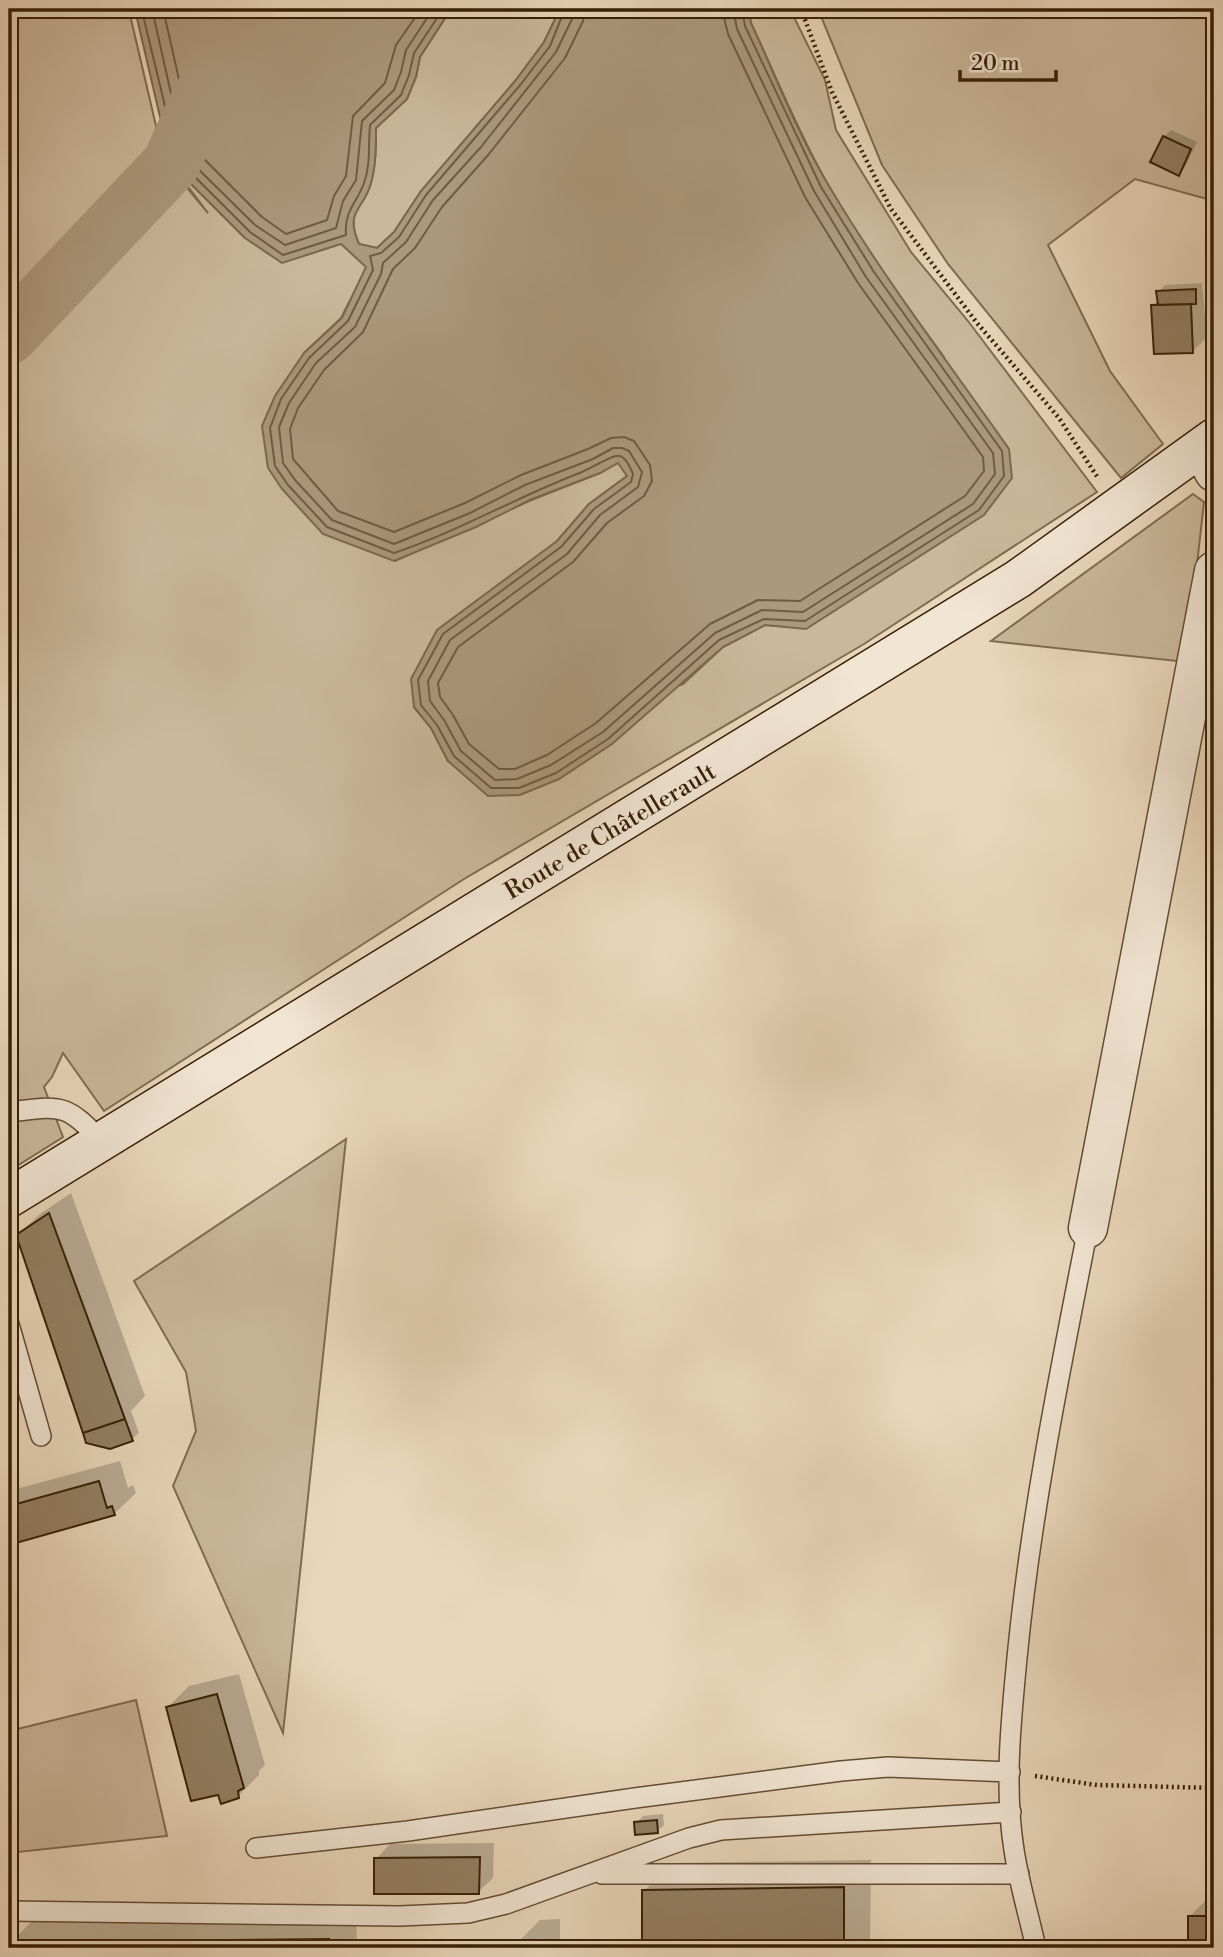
<svg xmlns="http://www.w3.org/2000/svg" width="1223" height="1957" viewBox="0 0 1223 1957" font-family="'Libre Bodoni',serif">
<style>
.green{fill:#cbb89c;stroke:#806c51;stroke-width:2}
.water{fill:#ac987d;stroke:#7c684d;stroke-width:2}
.shadow{fill:#0003}
.lines{fill:none;stroke-linecap:round;stroke-linejoin:round}
.shore{stroke:#705c42;stroke-width:2}
.river{stroke:#ac987d;stroke-width:58}
.building{fill:#937f64;stroke:#351f06;stroke-width:2}
.lane-casing{stroke:#624d33;stroke-width:22}
.street-casing{stroke:#624d33;stroke-width:41}
.secondary-casing{stroke:#351f06;stroke-width:41}
.path{stroke:#351f06;stroke-width:4.5;stroke-dasharray:2 3.5;stroke-linecap:butt}
.lane{stroke:#f1e5d3;stroke-width:19}
.street{stroke:#f1e5d3;stroke-width:38}
.secondary{stroke:#f1e5d3;stroke-width:38}
.labels{text-anchor:middle;stroke-width:5;stroke-linejoin:round;paint-order:stroke}
.street-label{font-size:24px;fill:#351f06;stroke:#f1e5d3}
</style>
<rect width="100%" height="100%" fill="#ead7bb"/>
<filter id="stains"><feTurbulence type="fractalNoise" baseFrequency=".00286" numOctaves="4"/><feColorMatrix values="0 0 0 0 .2 0 0 0 0 .09 0 0 0 0 .02 0 0 0 .5 -.17"/></filter>
<radialGradient id="worn" r=".72"><stop offset=".6" stop-color="#630" stop-opacity="0"/><stop offset="1" stop-color="#630" stop-opacity=".3"/></radialGradient>
<!-- green -->
<path class="green" d="M9 9H137L136 14 130 15 164 160 208 213 171 164 245 238 342 244 367 267 341 318 304 353 395 561 529 501 600 473 619 462 627 476 589 504 414 707 431 728 448 761 683 684 723 647 765 625 806 628 899 569 944 357C903 301 861 245 827 183 798 132 776 76 751 23L748 9H790L825 80 836 130 911 252 968 321 1097 492 864 644 464 879 104 1111 63 1053 52 1077 44 1087 63 1137 9 1171Z
M451 9H560L544 42 516 80 421 191 394 232 377 248 359 244C344 209 364 210 371 183 376 165 376 146 376 128L407 99 416 77 420 57Z
M818 9H1214V201L1135 179 1048 245 1110 371 1163 444 1121 478 948 264 882 165Z
M1193 494 1204 502 1186 662 991 641Z
M346 1139 283 1733 173 1486 196 1431 186 1372 134 1281Z
M136 1700 167 1836 9 1853V1731Z"/>
<!-- water -->
<path class="water" d="M137 9H451L420 57 416 77 407 99 376 128C376 146 376 165 371 183 364 210 344 210 359 244L377 248 394 232 421 191 516 80 544 42 560 9H748L751 23C776 77 798 135 829 186 883 277 948 362 1009 449L1012 478 984 515 806 629 765 625 723 647 612 744 559 779 520 795 488 796 448 761 431 728 414 707 411 679 437 630 557 541 589 504 627 476 618 463 600 473 532 499 476 527 394 561 323 534 282 489 268 468 262 426 275 396 304 353 342 318 366 267 341 244 282 263 245 238 171 164 136 14Z"/>
<!-- shadow -->
<path class="shadow" d="M1171 130 1197 142 1185 167 1179 174 1164 137Z
M1202 283 1207 337 1193 351 1153 306 1159 299 1158 292 1165 285Z
M71 1193 145 1396 131 1411 139 1433 132 1439 18 1235 40 1214Z
M120 1461 128 1488 133 1485 136 1493 114 1514 9 1544V1491Z
M239 1674 265 1765 259 1771V1775L238 1796 168 1707 189 1686Z
M663 1814 664 1825 657 1831 636 1823 643 1816Z
M494 1843 493 1878 478 1892 376 1859 390 1844Z
M871 1860 870 1948H644V1891L672 1863Z
M1214 1892V1948H1190L1189 1917Z
M356 1912 357 1948H10V1943L38 1915Z
M560 1919V1948H512L540 1920Z"/>
<g class="lines">
<!-- shore -->
<path class="shore" d="M144 9 143 15 178 160 250 232 283 255 346 235C344 210 357 203 364 183 371 164 368 144 370 125L401 95 409 75 414 53 443 9
M152 9 185 156 255 225 285 245 336 228 343 201 356 180 362 121 394 90 401 72 406 50 433 9
M163 9 195 150 262 217 286 234 327 220 334 196 346 176 353 116 385 83 396 45 421 9
M565 9 550 46 521 84 426 195 399 237 381 253 370 256 373 270 348 321 309 358 281 399 270 428 275 466 288 485 327 527 394 553C457 532 515 498 577 474 586 471 609 457 616 456 625 454 630 467 633 474L631 482 594 509 561 547 443 634 418 680 421 705 437 725 454 756 491 788H519L556 773 608 739 719 640 764 619 805 621 979 510 1004 476 1002 451 874 272 821 187 745 26 742 9
M574 9 573 17 556 52 481 147 433 200 406 242 383 263 381 274 355 327 316 363 289 403 279 427 283 463 295 480 332 520 394 544 470 513 525 485 593 459 613 448H622L629 451 642 472 638 487 600 515 567 554 450 640 428 681 430 701 444 720 461 751 495 780 517 779 551 765 603 732 715 633 762 610 803 612 973 504 995 474 993 453 866 277 814 191 737 29 733 9
M585 9 583 21 565 58 489 154 442 207 415 248 393 269 363 332 324 370 298 408 290 429 293 459 338 511 394 532 465 503 521 475 588 449 611 438 624 437 634 441 650 465 652 481 644 496 607 523 573 562 458 647 438 683 440 697 453 715 469 744 499 769H515L547 755 596 723 710 624 758 600 800 601 965 496 984 471 983 457 858 283 805 197 728 34 722 9"/>
<!-- river -->
<path class="river" d="M9 335 171 164 194 112 248 9"/>
</g>
<!-- building -->
<path class="building" d="M1163 136 1191 149 1179 176 1150 162Z
M1196 289V304L1158 305 1156 291Z
M1191 304 1193 353 1154 354 1151 305Z
M49 1213 125 1419 83 1433 16 1235Z
M125 1419 133 1441 110 1449 86 1443 83 1433Z
M99 1481 107 1508 112 1506 115 1515 9 1545V1506Z
M217 1694 244 1788 238 1791 239 1798 221 1804 218 1795 191 1801 166 1707Z
M657 1820 658 1833 635 1835 634 1822Z
M480 1857 479 1894H374V1858Z
M844 1887V1948H642V1890Z
M1188 1916H1214V1948H1188Z
M329 1939V1948H9V1942Z"/>
<g class="lines">
<defs>
<path id="lane" d="M9 1112C61 1106 65 1102 102 1142
M9 1324 41 1436
M256 1848 408 1831 635 1798 841 1771 888 1767 1010 1772
M602 1874H1019
M9 1911 400 1916 468 1913 506 1904 689 1838 721 1830 1011 1812
M1036 1948C1029 1916 1019 1883 1014 1850 1004 1787 1011 1721 1017 1658 1031 1513 1060 1371 1088 1228"/>
<path id="street" d="M1201 448 1214 472
M1088 1228 1214 571"/>
<path id="secondary" d="M9 1198 1018 579 1214 438"/>
</defs>
<!-- lane casing -->
<use href="#lane" class="lane-casing"/>
<!-- street casing -->
<use href="#street" class="street-casing"/>
<!-- secondary casing -->
<use href="#secondary" class="secondary-casing"/>
<!-- path -->
<path class="path" d="M801 9 832 92 891 209 977 323 1059 418 1098 478
M1035 1776 1097 1785 1214 1788"/>
<!-- lane -->
<use href="#lane" class="lane"/>
<!-- street -->
<use href="#street" class="street"/>
<!-- secondary -->
<use href="#secondary" class="secondary"/>
</g>
<g class="labels">
<!-- street labels -->
<g class="street-label">
<text transform="translate(610 831) rotate(-31)" y="8">Route de Châtellerault</text>
</g>
</g>
<!-- margin -->
<rect width="1223" height="1957" fill="none" stroke="#ead7bb" stroke-width="35"/>
<rect x="10" y="10" width="1202" height="1936" fill="none" stroke="#351f06" stroke-width="3.5"/>
<rect x="18" y="18" width="1188" height="1922" fill="none" stroke="#351f06" stroke-width="2"/>
<!-- scale -->
<path d="M960 70v10h96v-10" fill="none" stroke="#351f06" stroke-width="3.5"/>
<text x="971" y="70" font-size="21" fill="#351f06" stroke="#f1e5d3" stroke-width="5" paint-order="stroke">20 m</text>
<rect width="100%" height="100%" filter="url(#stains)"/>
<rect width="100%" height="100%" fill="url(#worn)"/>
</svg>
